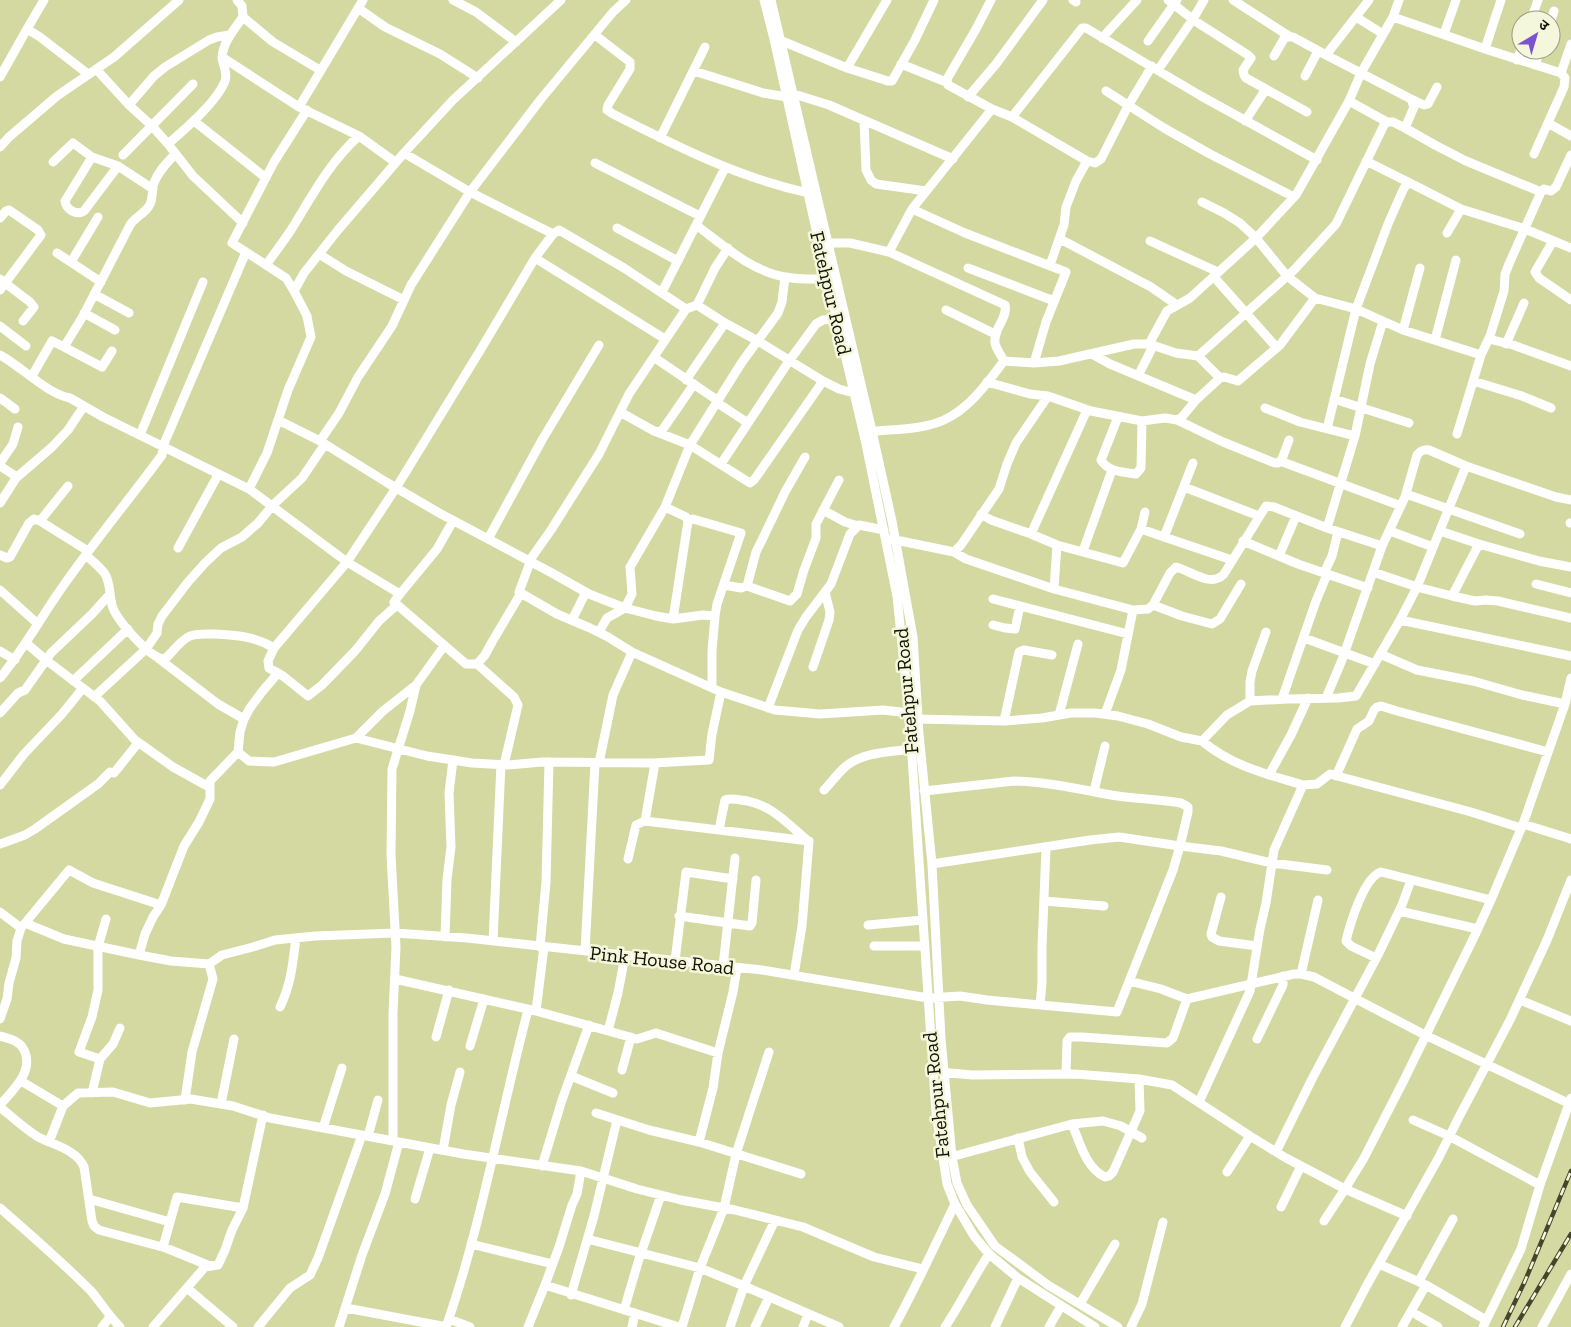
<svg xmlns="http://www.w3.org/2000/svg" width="1571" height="1327" viewBox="0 0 1571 1327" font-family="'Zilla Slab','Noto Sans Devanagari',serif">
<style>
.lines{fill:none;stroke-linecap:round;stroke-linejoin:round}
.minor{stroke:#fff;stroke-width:9}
.rail-casing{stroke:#44462b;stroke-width:4.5}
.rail{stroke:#f4f7db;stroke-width:2.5;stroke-dasharray:8;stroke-linecap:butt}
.labels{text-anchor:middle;stroke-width:5;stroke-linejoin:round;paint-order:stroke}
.street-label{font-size:20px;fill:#101100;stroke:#f4f7db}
</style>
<rect width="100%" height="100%" fill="#d3d9a1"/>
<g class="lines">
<!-- minor -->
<path class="minor" d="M44 0 27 29 40 37 88 74
M453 0 476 12 516 42
M764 0 774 39 819 243 866 444 897 596 909 713 936 1113 947 1184 955 1204 974 1236 989 1254 1018 1278 1095 1327
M771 0 872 431 892 521 913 637 919 734 932 864 941 1039 952 1157 957 1183 967 1205 995 1246 1048 1285 1118 1327
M991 0 976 29 947 79 948 85 992 109
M1073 0 1076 2
M1168 0 1195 21 1248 55 1251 58 1243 70 1244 75 1246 78 1307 112
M1233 0 1289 36
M358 8 385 27 440 54 478 78
M243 17 273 42 320 70
M1356 17 1383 34
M1393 17 1488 50 1561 73 1565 78 1564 87 1534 154
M1531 20 1538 0
M1551 20 1554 11
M1444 34 1456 0
M595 35 630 62V69L608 105 607 110 613 114C676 146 739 178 809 193
M1102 38 1137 0
M782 41 847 68 888 81H892L915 40 934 0
M1148 41 1177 0
M1485 49 1501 0
M1274 56 1285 37H1293L1326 55
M222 57 299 107 359 136 395 162
M1517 60 1521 49
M901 64 946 82
M1535 65 1540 50
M847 68 887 0
M96 69 129 105 152 126 168 144 193 176 243 223
M1158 70 1193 19 1204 0
M694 71 763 93 787 97
M1561 73 1571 44
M1305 76 1318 51
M0 77 27 29
M1106 91 1164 128 1210 154 1294 197
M794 94 829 105 953 159
M968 97 996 64 1043 0
M1411 99 1424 105 1428 104 1437 87
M1349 101 1387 122
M129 105 154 76 165 67 209 40 217 37 230 35
M299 107 363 0
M1012 117 1087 161 1095 163 1101 159 1128 106 1152 66
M194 121 266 178
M864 121 866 170 871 180 876 184 926 191
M1245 121 1266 89
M1548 123 1571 136
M1405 128 1435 145 1466 161 1541 192
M660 138 705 47
M168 144C185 129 217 102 225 81 228 73 223 66 222 58 222 44 235 28 243 17L242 6 237 0
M0 147 9 137 57 96 114 57 179 0
M404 153 470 192 553 234
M123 155 193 84
M92 157 65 201C66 209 76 216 84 211L118 166
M1366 161 1410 183
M53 162 73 143 92 157 118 166 153 189
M595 163 700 216
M1202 202 1224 213 1240 223 1256 238 1287 276 1315 298
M912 209 965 233 1066 272 1046 322 1034 363
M0 218 6 211 9 210 38 230 41 235 0 290
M696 225C723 245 752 272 786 277 800 280 814 279 828 279
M617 228 678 261
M1447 233 1461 209
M1060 239 1151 287 1177 305
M1150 241 1218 272
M1553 241 1535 272 1539 278 1571 300
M827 243H850L889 252 912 209 992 109 1012 117 1082 28H1086L1201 96 1317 160
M246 252 286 278 294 291 307 316 311 337 288 390 267 453 249 489
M889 252 1005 305C1008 318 993 329 995 343 996 349 1001 355 1004 361
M57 253 101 282
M319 254 346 271 404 300
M535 258 665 339
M71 262 98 217
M266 265C274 254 283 242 291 230 311 198 330 161 359 136
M1050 265 1064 225 1066 207 1076 181 1087 161
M968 268 1054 301
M1214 277 1277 348
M0 279 30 302 34 307 23 321
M294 291 304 273 338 230 404 153 453 100 561 0
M662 292 725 168
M94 294 129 313
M697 305 715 268 728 248
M946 310 995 334
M84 313 115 330
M0 326 26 346
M1403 330 1420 268
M1489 339 1513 345 1571 366
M1435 340 1456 260
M1149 344 1167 311 1190 298 1256 238 1296 195 1349 101 1361 73 1393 17 1399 0
M1506 344 1524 303
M64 347 102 367 112 351
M1092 354 1110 364 1196 400
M0 355C21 366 47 394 70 398L103 417 249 489 347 562 400 594 394 602 466 664H477L485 655 492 642 521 593
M1198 356 1220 378
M655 358 717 400
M32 376 52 341 64 347 83 316 130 225C135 217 144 214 149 206 154 199 151 190 154 183 158 171 167 163 175 154
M1138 376 1153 346
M686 380 725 323
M1473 381 1522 396 1551 408
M987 382 1030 394 1048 396
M854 393 839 389 823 381 758 341 725 323 697 305 686 309 629 394 599 454 551 530 532 557 519 592 557 614 590 628 608 637 632 652 721 692 775 710 820 714 883 710 909 713
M0 398 15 409
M1334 399 1409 423
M716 402 748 423
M1265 408 1300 422 1355 436
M620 412 654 431 661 432 694 384
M1118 417 1101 460C1108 472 1123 472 1136 474L1141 468 1142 421
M278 420 320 441 386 482 441 514 552 573 589 594 625 608 656 616 673 619 703 615 715 616 712 651V688
M1177 420 1223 442 1275 463H1278L1282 459 1289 440
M1327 429 1356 309 1403 330 1481 355
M654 431 690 445 750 483 754 480 823 381
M868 432C891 429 923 430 944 420 970 408 987 383 1004 361L1034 363 1059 361 1134 344H1149L1176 353 1198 356 1294 270 1336 224 1384 125 1387 122H1393L1405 128 1414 107 1411 99 1326 55 1369 0
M1457 434 1481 355 1490 336 1504 291 1505 274 1509 264 1541 192 1544 189 1551 191 1556 187 1571 155
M140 435 203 282
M320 441 339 413 358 377 392 326 411 285 470 192 541 99 613 12 626 0
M1280 461 1401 506
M0 463 13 444 18 427
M721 464 789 361 816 324 823 320 837 318
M0 466 17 477
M1184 487 1259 516
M1406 494 1520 534
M0 503 16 478 52 447 68 430 84 406
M665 507 686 517 688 521 673 619
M823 510 845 522 858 526
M981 514 991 520 1031 534 1057 545 1123 563 1141 529 1164 537 1193 463
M40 521 68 486
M688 521 693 519 741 533 717 604 715 616
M1570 523H1571
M1327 528 1355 436 1370 364 1383 321
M1141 529 1145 512
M1390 531 1433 547
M1440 531 1479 544
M1031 534 1087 410
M1164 537 1232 560
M488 539 542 440 599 345
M891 539 954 552 961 545 999 489 1007 464 1016 443 1048 396 1091 411 1142 421 1165 418 1177 420 1182 417 1196 400 1220 378 1224 377 1238 381 1280 345 1315 298 1356 309 1388 224 1403 190 1406 185 1410 183 1461 209 1525 229 1571 248
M1243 541 1298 564 1368 588
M178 548 218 475
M1083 551 1112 470
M954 552 966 559 1054 589 1133 610 1148 609 1153 605 1170 573 1176 567C1191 571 1211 588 1224 574L1266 506 1274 507 1327 528 1382 546
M0 555 7 558 10 557 29 523 34 519 40 521 88 551
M86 555C92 561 100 567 105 574 111 584 109 597 113 608 118 621 149 657 163 659L167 657C174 650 181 640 190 636 197 633 206 634 214 634 235 635 255 636 274 648
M1279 556 1296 516
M1373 572 1417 587 1452 596 1479 544 1539 561 1571 567
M1536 584 1571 593
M724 585 741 588 747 586 756 552 762 540 785 492 805 457
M747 586 790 601 797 594 804 570 816 538V524L839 480
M1054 589 1057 545
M0 590 38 624
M400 594 437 549 453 521
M1452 596 1475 601 1486 600 1498 601 1571 618
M993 599 1128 634
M397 605 379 621 355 651 322 685 308 696 283 676 269 668 268 661 274 648 347 562 396 488 481 349 535 258 553 234 559 230 624 268 686 309
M1153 605 1182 616 1212 624 1220 619 1241 584
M572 620 586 592
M1400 620 1571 656
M993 625 1005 628 1015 629 1020 606
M599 632 607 618 625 608 632 594 630 567 665 507 690 445 742 362 778 313 782 302 785 277
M1304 638 1375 664
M26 643 46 660 100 701 135 740 173 767 209 787
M0 651 15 660
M1380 654 1417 670 1473 681 1522 695 1565 704
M158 658 218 704 244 719
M477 664 514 697 518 705 504 765
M813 667 829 620 830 612 825 592
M278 673 261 693 250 708 244 719 240 732 238 752 249 761 274 762 356 738 383 711 416 685 444 646
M0 678C23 650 40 619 61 589 93 543 129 500 162 455L163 446 246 252 232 243 274 162 307 110
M73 681 128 629
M94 697 146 649 157 633 158 624 162 616 188 582 205 563 221 548 242 537 258 523 273 505 302 478 325 444
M1326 698 1342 660 1382 546 1405 497 1417 455C1421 450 1424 449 1429 450L1466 466 1556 497 1571 500
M1282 699 1316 601 1326 577 1325 571 1332 556 1338 532
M1250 701V682L1252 671 1266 632
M768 708 798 630 806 617 831 584 850 534 859 525 884 530
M0 713 18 693 25 690 51 653 92 614 110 594
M1105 714 1121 670 1133 610
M1059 715 1078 644
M918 719 1004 721 1042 718 1071 713H1095L1118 716 1148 724 1181 737 1202 741 1227 715 1250 701 1288 699 1338 698 1356 696 1400 620 1417 587 1466 466
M1004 721 1019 652 1024 650 1052 655
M356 738 427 756 472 763 508 765 542 762 653 763 709 760 712 734 721 692
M1202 741C1232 766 1266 774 1303 785
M238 752 210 781V799L199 822 184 846 161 905 153 917 145 934 139 955 171 961 209 964 222 955 253 947 275 940 315 936 395 933 467 938 762 970 928 998 960 996 987 1000 1117 1012 1173 870 1180 846 1221 851 1272 863 1327 870
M599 763 613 695 632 652
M1269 775 1291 735 1308 698
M1336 776 1357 729 1369 721 1374 710 1377 707 1381 706 1397 711 1548 752
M0 785 24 754 62 714 83 688
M824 790C831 783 837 774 845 767 862 752 890 752 912 749
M924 791 1014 781C1047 782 1079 789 1111 795 1134 799 1158 799 1181 803L1188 807V812L1180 846 1119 837 1090 840 932 864
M1094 791 1105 746
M645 821 655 763
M1523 824 1571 839
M719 830 725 800C730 798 735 799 741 800 770 803 787 823 808 841
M0 844 25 835 35 829 98 784 110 772 114 773 138 743
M628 859 636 825 645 821 809 841
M1221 897 1211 934 1212 937 1219 941 1257 946
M1044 901 1104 906
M1399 911 1478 929
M0 912 21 928
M679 916 750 926 752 923 756 880
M25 923 64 939 139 955
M868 925 923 920
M445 937 447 879 451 847 449 793 453 760
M493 941 501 764
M874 946H924
M540 947 546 882 549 762
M585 951 595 763
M1376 958 1351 946 1346 941C1350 924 1364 877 1381 872L1491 900
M675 961 686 872 733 879
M723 966 735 858
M1301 974 1318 900
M794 975 802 926 809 841
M395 979 536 1011 637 1039 656 1033 718 1053
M1129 981 1161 989 1187 999
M1520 1000 1571 1021
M1040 1005 1042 983V947L1046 848
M280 1007C291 985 293 962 296 938
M536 1011 544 947
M0 1019 7 999 9 983 16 958 17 941 21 928 69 870 93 883 161 905
M608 1031 618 993 625 956
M0 1036C6 1038 13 1039 18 1043 22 1045 23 1048 25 1052 33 1073 12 1091 0 1105
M436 1037 449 990
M1257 1039 1283 985V976
M470 1046 484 999
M100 1059 113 1044 120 1028
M622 1070 631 1037
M940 1072 972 1075 1075 1074 1139 1079 1172 1085 1250 1136 1286 1158 1345 1189 1364 1158 1404 1080 1476 933 1491 900 1523 824 1565 704 1571 678
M1066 1074 1067 1041 1070 1037H1082L1167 1043 1173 1038 1187 999 1294 974H1301L1314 977 1425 1035 1568 1103
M571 1076 613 1093
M21 1081 63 1106
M92 1093 100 1059 79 1052 92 1017 98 990V947L106 919
M185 1100 192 1052 213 979 209 964
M1199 1102 1250 991 1260 929 1266 903 1274 850 1303 785 1317 784 1330 774 1471 812 1521 828
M221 1104 234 1039
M0 1107C12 1117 25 1129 38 1137 54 1145 77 1150 84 1167L92 1221 94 1226 99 1230 166 1248 210 1266
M596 1113 649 1130 699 1142 801 1174
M1413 1120 1449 1136 1540 1185
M1072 1124C1080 1143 1086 1168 1105 1177L1109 1176 1113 1172 1140 1111 1139 1079
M323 1128 342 1068
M368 1136 378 1100
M1018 1138 1022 1157 1030 1172 1054 1202
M393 1141V1013L396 947 391 855 392 769 410 711 416 685
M49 1142 63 1106 78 1093 113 1092 150 1103 191 1099 233 1106 270 1118 463 1154 581 1171 637 1189 681 1200 735 1210 803 1227 874 1257 923 1269
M699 1142 713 1088 718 1053 733 992 737 968
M443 1150 451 1105 460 1072
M1276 1152 1312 1079 1378 955 1402 905 1411 880
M947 1158 1072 1124 1103 1121 1121 1126 1142 1138
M542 1166 562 1100 589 1025
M1227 1172 1250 1136
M89 1199 170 1222
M415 1199 430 1148
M1281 1207 1301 1166
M0 1208C31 1235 62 1262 91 1291 101 1303 109 1316 120 1327
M1324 1221 1345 1189 1407 1216
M587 1239 700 1268 744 1286 839 1327
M471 1244 553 1264
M163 1247 177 1197 243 1208
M1379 1264 1426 1285 1486 1320
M1419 1281 1453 1219
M545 1285 679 1327
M187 1288 233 1327
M571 1295 594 1216 617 1120
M1080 1304 1115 1244
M346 1308 447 1327
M624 1310 639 1259 661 1195
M1417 1315 1438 1327
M449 1319 470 1327
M102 1327 110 1317
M153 1327 205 1267 218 1265 225 1250 232 1230 243 1208 263 1115
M258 1327 290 1288 310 1275 318 1258 362 1135
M339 1327 362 1255 385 1194 399 1142
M446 1327C482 1224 500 1115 528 1010
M528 1327 545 1285 559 1247 572 1205 577 1194 581 1171
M632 1327 635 1313
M682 1327 700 1268 724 1208 736 1154 769 1052
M730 1327 744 1286 775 1220
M755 1327 769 1297
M803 1327 808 1314
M894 1327C916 1287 935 1245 955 1204
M945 1327C961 1303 973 1278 989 1254
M995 1327 1018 1278
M1049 1327 1061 1306
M1131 1327 1142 1304 1163 1222
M1345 1327 1367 1285 1438 1159 1459 1117 1510 1020 1547 940 1571 880
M1402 1327 1426 1285
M1483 1327 1521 1249 1540 1185 1571 1098
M1542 1327 1571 1274"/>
<defs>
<path id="rail" d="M1503 1327 1525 1281 1571 1171
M1515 1327 1571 1234"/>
</defs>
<!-- rail casing -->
<use href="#rail" class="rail-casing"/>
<!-- rail -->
<use href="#rail" class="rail"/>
</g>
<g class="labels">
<!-- street labels -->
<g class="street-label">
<text transform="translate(831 293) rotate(77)" y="7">Fatehpur Road</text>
<text transform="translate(906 691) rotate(-95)" y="7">Fatehpur Road</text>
<text transform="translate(662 960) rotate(6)" y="7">Pink House Road</text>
<text transform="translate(936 1095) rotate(-96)" y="7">Fatehpur Road</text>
</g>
</g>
<!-- north arrow -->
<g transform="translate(1536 35) rotate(38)"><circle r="24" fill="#f4f7db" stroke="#999b83"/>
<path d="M0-4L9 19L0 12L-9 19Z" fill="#7954ce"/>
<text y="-8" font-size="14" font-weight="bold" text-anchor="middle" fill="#101100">उ</text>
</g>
</svg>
